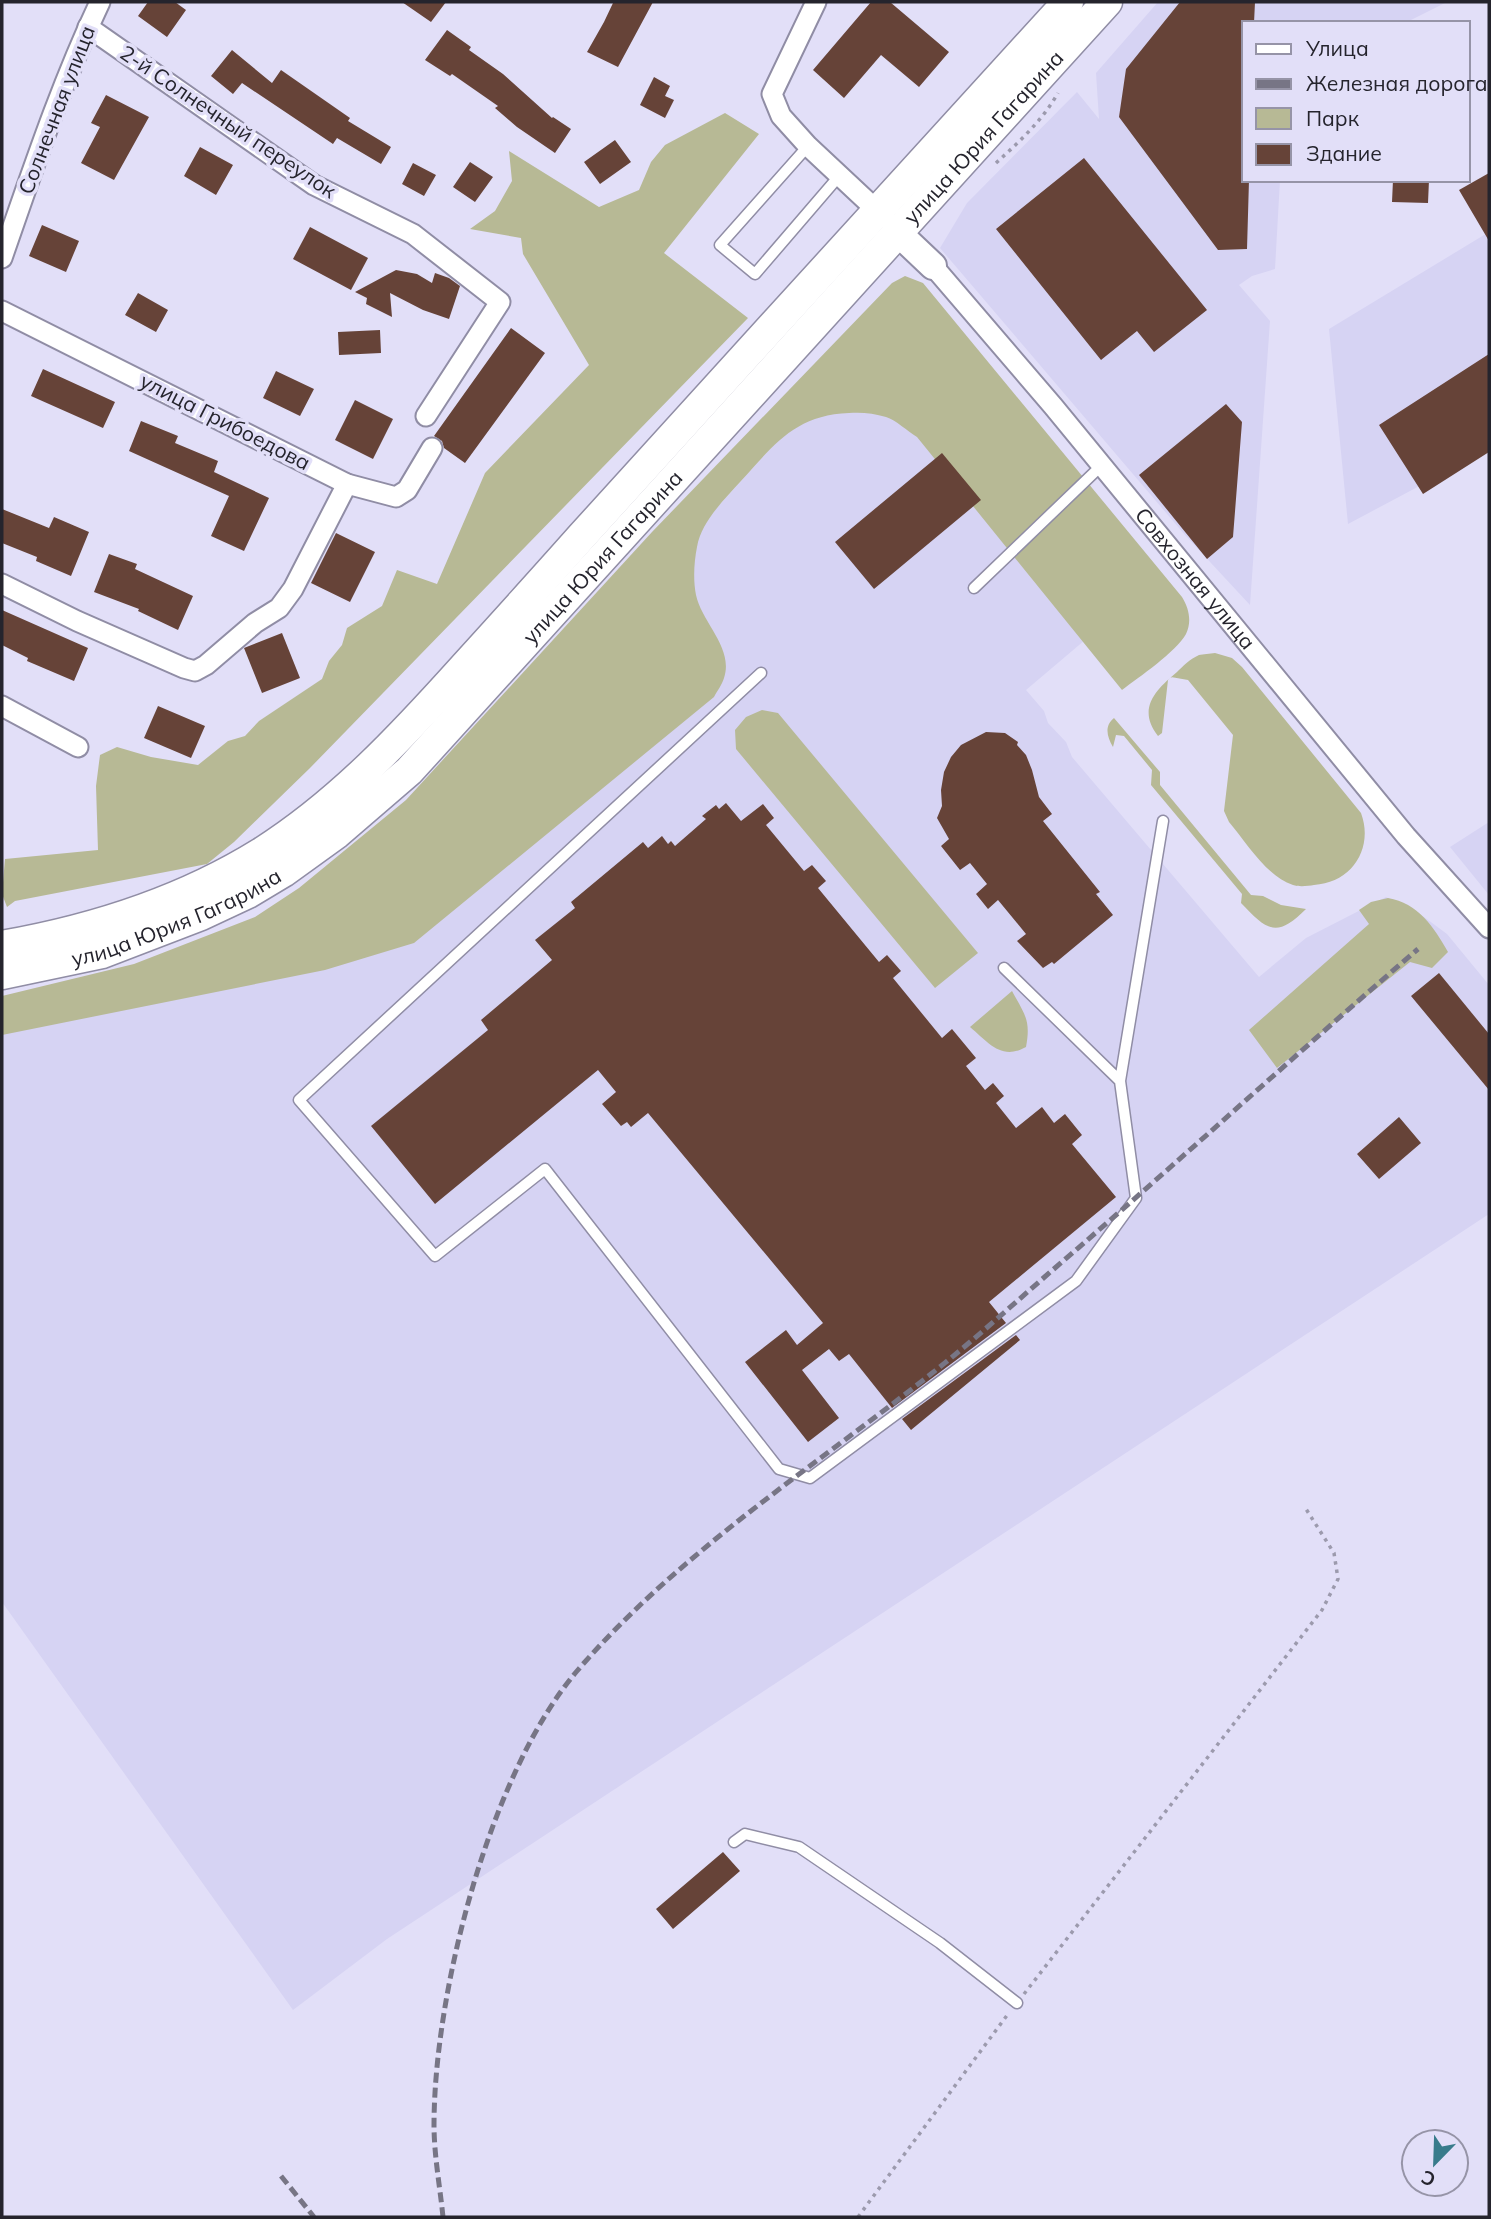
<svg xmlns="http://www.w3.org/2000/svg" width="1491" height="2219" viewBox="0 0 1491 2219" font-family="Mulish,sans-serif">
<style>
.built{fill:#d6d3f3}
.green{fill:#b7b995}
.building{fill:#664338}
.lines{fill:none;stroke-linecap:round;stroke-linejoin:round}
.lane-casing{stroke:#908da5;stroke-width:13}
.street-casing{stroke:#908da5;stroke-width:23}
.secondary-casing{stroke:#908da5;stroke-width:30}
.primary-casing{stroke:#908da5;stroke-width:33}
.path{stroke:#9c9aad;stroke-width:3.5;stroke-dasharray:3.5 5;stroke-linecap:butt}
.lane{stroke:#fff;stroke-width:10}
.street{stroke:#fff;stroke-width:19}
.secondary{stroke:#fff;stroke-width:26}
.primary{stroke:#fff;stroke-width:30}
.rail{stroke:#777585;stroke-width:5;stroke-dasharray:10 5;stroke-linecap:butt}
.labels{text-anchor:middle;stroke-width:7;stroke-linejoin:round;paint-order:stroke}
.street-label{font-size:21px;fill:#25242d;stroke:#e2dff8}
</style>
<rect width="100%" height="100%" fill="#e2dff8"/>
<!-- built -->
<path class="built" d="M1158 2H1447L1405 23H1244V180H1280L1275 269 1252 276 1239 285 1270 321 1250 605 1185 535 940 248 967 203 1077 92 1099 119 1096 73Z
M1489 232V449L1348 524 1329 329Z
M904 301 1144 590 1026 690 1044 711 1048 723 1066 742 1072 757 1259 977 1306 938 1386 897 1424 917 1447 934 1489 985V1214L387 1939 293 2010 2 1602V1020L304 964Z
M1489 822V895L1450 847Z"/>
<!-- green -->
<path class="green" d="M725 113 759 134 664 253 748 318 310 768 234 842 207 864 15 901 7 907 2 894 5 859 98 850 96 786 100 755 117 747 151 757 198 765 228 741 245 736 259 721 322 679 329 661 342 645 347 628 382 606 397 570 437 584 485 473 589 365 523 254 521 238 470 229 495 211 512 181 509 151 599 207 639 190 651 162 665 145Z
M905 276 923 283 1182 597C1189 608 1192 622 1186 634 1176 652 1139 677 1122 690L917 437C907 431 896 420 886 417 874 413 860 412 849 413 795 415 774 445 741 481 724 500 701 522 697 547 694 562 693 580 696 595 702 623 734 648 724 678 722 685 717 691 714 697L414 943 325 970 2 1035V996L134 964 255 917 299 888 406 800 652 532 892 283Z
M1215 653 1232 658 1242 667 1361 813C1374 848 1352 883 1314 885 1308 886 1299 887 1293 885 1266 876 1247 843 1229 822L1224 811 1233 735 1188 680 1171 677 1168 680 1162 733 1158 736C1136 708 1157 689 1177 672 1183 666 1190 659 1199 655 1203 654 1210 654 1215 653Z
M762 710 778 713 978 953 935 988 736 749 735 730 746 717Z
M1114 718 1160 772V785L1251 895 1263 896 1281 905 1306 909C1276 939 1267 930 1241 903L1242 894 1151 785 1152 770 1124 736 1116 735 1113 747C1107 737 1104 726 1114 718Z
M1388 898C1418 903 1434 927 1448 952L1432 968 1410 962 1277 1068 1249 1030 1369 924 1359 910 1371 902Z
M1012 991C1025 1015 1031 1020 1026 1047 1001 1061 988 1042 970 1027Z"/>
<!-- building -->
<path class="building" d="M148 2H175L186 10 167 37 138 16Z
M402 2H446L431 22Z
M611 2H653L618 67 587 52 604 22 613 3Z
M871 2H890L949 52 919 87 881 55 844 98 813 70Z
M1180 2H1255L1254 23H1244V180H1249L1247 249 1218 250 1119 117 1126 69Z
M447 30 471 47 469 50 503 74 552 118 553 117 571 129 555 153 517 127 495 108 498 106 452 74 450 76 425 60Z
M232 50 272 83 281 70 350 118 348 121 391 147 381 164 337 138 333 144 242 83 233 94 211 76Z
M654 77 670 86 665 96 674 100 665 118 640 105Z
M106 95 149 117 114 180 81 163 100 127 91 123Z
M615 140 631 162 600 184 584 162Z
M200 147 233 165 216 195 184 176Z
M1084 158 1207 310 1154 352 1137 331 1101 360 996 229Z
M470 162 493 177 475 202 453 187Z
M413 163 436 175 424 196 402 184Z
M1489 173V241L1459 190Z
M1393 180H1429L1428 203 1392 202Z
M42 225 79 241 66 272 29 256Z
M310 227 368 258 351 290 293 259Z
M396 270 417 274 432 283 435 273 449 278 460 286 449 319 423 310 390 293 392 317 366 304 367 298 355 292Z
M138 293 168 310 156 332 125 315Z
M511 328 545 353 465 463 444 448 442 441 434 436Z
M380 330 381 353 339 355 338 332Z
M1489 354V452L1423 494 1379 425Z
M43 369 115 402 103 428 31 396Z
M276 371 314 389 300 416 263 398Z
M355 400 393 419 373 459 335 440Z
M1226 404 1242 422 1233 537 1207 559 1139 475Z
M141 421 178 436 175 443 218 461 214 472 269 498 244 551 211 536 229 496 129 451Z
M942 453 981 500 874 589 835 542Z
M2 509 49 528 54 517 89 532 71 576 36 561 37 557 2 543Z
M336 533 375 552 350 602 311 583Z
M109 554 137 564 135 569 193 596 178 630 138 611 139 609 94 592Z
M2 610 88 648 74 681 27 661 28 658 2 645Z
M282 633 300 678 262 693 244 648Z
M158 706 205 726 191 758 144 738Z
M986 732 1005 733 1018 742 1017 745 1026 755 1032 770 1039 797 1052 814 1043 821 1100 892 1096 894 1113 915 1054 964 1052 962 1043 968 1017 941 1026 934 998 900 988 909 976 894 987 884 970 863 960 870 941 846 949 839 937 818 942 806 941 790 944 772 951 757 961 745Z
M726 803 741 821 763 804 774 818 766 825 804 871 812 865 826 881 818 888 879 962 887 955 901 971 893 978 942 1038 952 1029 976 1058 966 1066 985 1090 993 1083 1004 1096 996 1103 1016 1128 1042 1107 1054 1123 1065 1114 1082 1135 1072 1144 1116 1197 989 1302 1006 1323 892 1408 849 1354 839 1361 829 1349 802 1370 839 1418 808 1442 745 1362 786 1330 797 1345 823 1323 648 1113 631 1127 627 1122 621 1126 602 1104 616 1092 598 1070 435 1204 371 1126 488 1030 481 1020 552 960 535 940 575 908 571 902 643 842 648 848 662 836 668 844 671 841 675 846 706 819 702 816 716 805 719 809Z
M1439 973 1489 1034V1090L1411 996Z
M1399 1117 1421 1143 1379 1179 1357 1154Z
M1016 1335 1020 1340 911 1430 902 1419Z
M723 1852 740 1871 673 1929 656 1909Z"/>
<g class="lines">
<defs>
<path id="lane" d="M808 146 720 245 755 274 840 175
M974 588 1102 465
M761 673 299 1100 435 1256 545 1169 779 1469 810 1478 1076 1281 1136 1198 1120 1081
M1004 968 1120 1081 1163 821
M734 1842 745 1834 799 1847 940 1943 1017 2003"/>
<g id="street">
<path d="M816 2 772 94 781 116 808 146 885 218"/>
<path d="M88 27 314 185 413 234 500 302 426 416"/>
<path d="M2 258C32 172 61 84 100 2"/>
<path id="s1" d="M933 266 1053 406 1406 836 1489 928"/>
<path d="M2 311 347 484 396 497 407 490 432 448"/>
<path d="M2 584 77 621 184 668 195 671 206 665 255 623 279 608 293 589 347 484"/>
<path d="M2 706 78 747"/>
</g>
<path id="secondary" d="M896 231 933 266"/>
<g id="primary">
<path d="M2 946C93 930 182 902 261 853 340 803 403 735 465 666 504 623 543 580 582 536 744 358 905 179 1068 2"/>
<path id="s2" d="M2 974 102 953 201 915 248 893 283 872 337 833 409 771 1107 2"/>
</g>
</defs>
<!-- lane casing -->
<use href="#lane" class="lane-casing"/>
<!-- street casing -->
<use href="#street" class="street-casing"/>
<!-- secondary casing -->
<use href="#secondary" class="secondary-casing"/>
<!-- primary casing -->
<use href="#primary" class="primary-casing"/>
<!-- path -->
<path class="path" d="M996 163C1019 142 1042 121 1058 93
M1024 1994 1322 1610 1338 1579 1334 1553 1306 1509
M858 2217 1008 2014"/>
<!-- lane -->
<use href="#lane" class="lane"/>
<!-- street -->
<use href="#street" class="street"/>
<!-- secondary -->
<use href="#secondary" class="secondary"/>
<!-- primary -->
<use href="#primary" class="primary"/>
<!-- rail -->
<path class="rail" d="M281 2176 314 2217
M443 2217C440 2187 434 2155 434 2125 434 1992 490 1773 577 1671 683 1548 821 1463 946 1362 983 1332 1019 1299 1055 1268 1177 1163 1296 1054 1418 949"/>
</g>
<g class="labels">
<!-- street labels -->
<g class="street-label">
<text transform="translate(57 110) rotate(-69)" y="7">Солнечная улица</text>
<text transform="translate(228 122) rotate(34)" y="7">2-й Солнечный переулок</text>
<text dy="7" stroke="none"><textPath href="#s2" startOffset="1318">улица Юрия Гагарина</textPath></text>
<text transform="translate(225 422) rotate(27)" y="7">улица Грибоедова</text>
<text dy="7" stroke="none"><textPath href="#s2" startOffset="751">улица Юрия Гагарина</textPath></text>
<text dy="7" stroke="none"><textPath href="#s1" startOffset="408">Совхозная улица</textPath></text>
<text dy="7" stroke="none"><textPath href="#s2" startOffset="184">улица Юрия Гагарина</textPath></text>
</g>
</g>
<!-- border -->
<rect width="1491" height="2219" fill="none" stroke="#25242d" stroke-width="7"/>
<!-- legend -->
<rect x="1242" y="21" width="228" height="161" fill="#e2dff8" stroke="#9694a7" stroke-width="2"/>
<rect x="1256" y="44" width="35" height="10" fill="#ffffff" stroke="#9694a7" stroke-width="2"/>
<text x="1306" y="56" font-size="21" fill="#25242d">Улица</text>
<rect x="1256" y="79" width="35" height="10" fill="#777585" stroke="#9694a7" stroke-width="2"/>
<text x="1306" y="91" font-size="21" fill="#25242d">Железная дорога</text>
<rect x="1256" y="108" width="35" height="21" fill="#b7b995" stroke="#9694a7" stroke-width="2"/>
<text x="1306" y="126" font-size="21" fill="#25242d">Парк</text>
<rect x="1256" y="144" width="35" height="21" fill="#664338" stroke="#9694a7" stroke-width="2"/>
<text x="1306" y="161" font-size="21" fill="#25242d">Здание</text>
<!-- north arrow -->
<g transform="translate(1435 2163) rotate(203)"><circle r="33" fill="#e2dff8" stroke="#9694a7" stroke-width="2"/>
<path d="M0-5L12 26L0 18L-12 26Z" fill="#387b8b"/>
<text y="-10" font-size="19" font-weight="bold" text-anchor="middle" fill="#25242d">С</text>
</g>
</svg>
